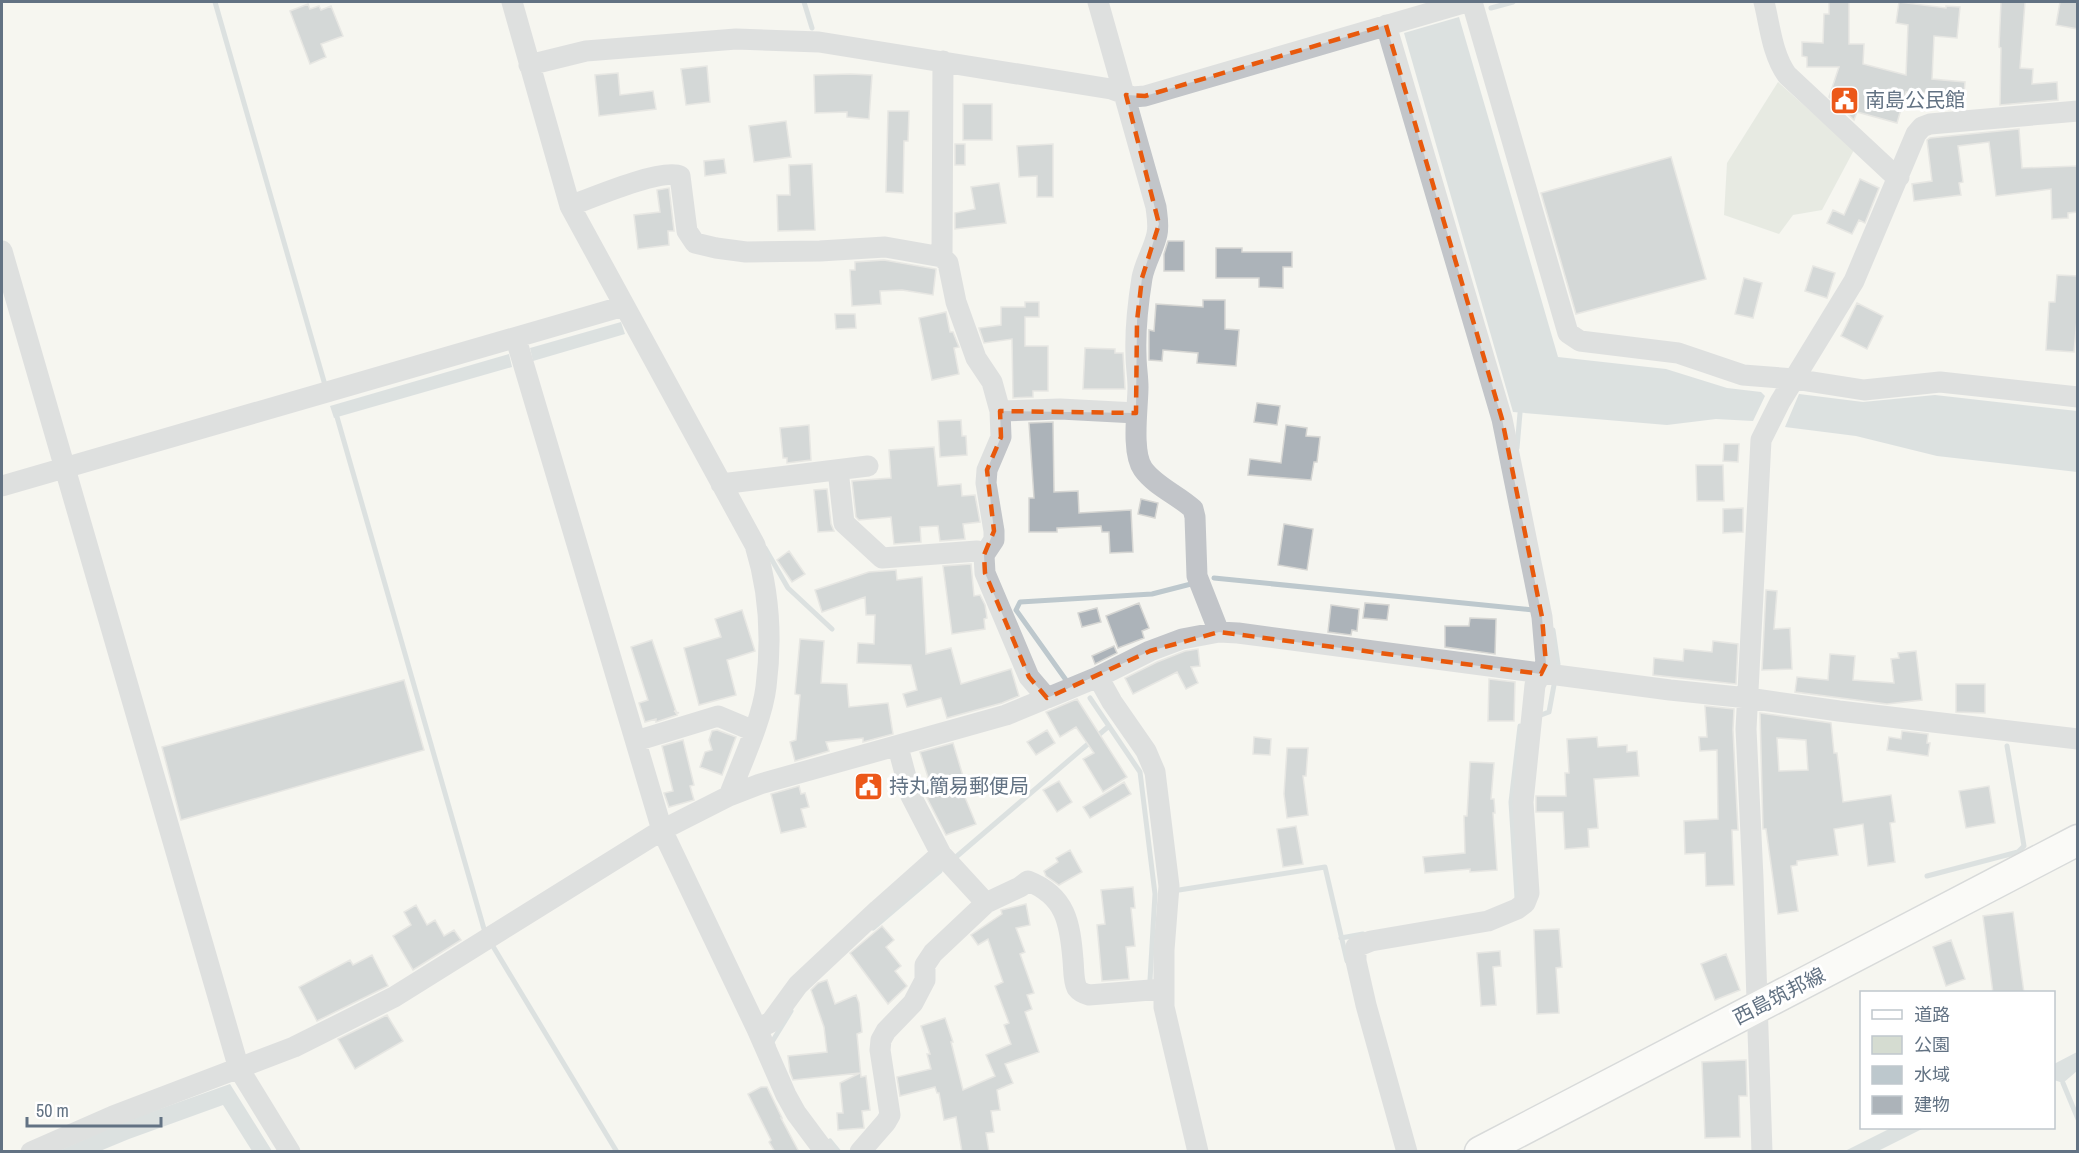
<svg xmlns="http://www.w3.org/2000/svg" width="2079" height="1153" viewBox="0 0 2079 1153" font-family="'Archivo Narrow','Noto Sans JP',sans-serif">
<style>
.green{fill:#d5dcd1}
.water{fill:#bdc8cd}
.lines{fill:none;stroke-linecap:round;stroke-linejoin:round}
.stream{stroke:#bdc8cd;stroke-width:5}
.building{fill:#acb3b9;stroke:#d6d6d3;stroke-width:1.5;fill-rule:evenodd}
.secondary-casing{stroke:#b4b9be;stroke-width:33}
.minor{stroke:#c2c5c9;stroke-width:21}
.secondary{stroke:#fff;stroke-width:30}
.marked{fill:none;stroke:#e8590c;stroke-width:4.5;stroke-dasharray:12 8;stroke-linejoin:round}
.labels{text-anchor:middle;stroke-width:6;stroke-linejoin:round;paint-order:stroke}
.poi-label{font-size:20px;fill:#627283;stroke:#fff;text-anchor:start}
.street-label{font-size:20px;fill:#627283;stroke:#fff}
</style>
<rect width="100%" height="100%" fill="#f5f5f0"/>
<!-- green -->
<path class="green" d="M1778 82 1854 150 1822 210 1793 215 1779 234 1724 215 1727 163Z"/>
<!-- water -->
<path class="water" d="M1459 17 1558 357 1666 369 1727 388 1761 392 1765 396 1753 421 1716 419 1667 425 1513 412 1404 33Z
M621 322 625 334 533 361 530 348Z
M509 354 512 367 334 418 330 406Z
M1799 394 1863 402 1935 395 2077 411V472L1937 456 1856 436 1785 427Z
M2077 1052V1071L2063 1083 2054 1080V1064Z
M230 1084 272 1151H252L223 1105 129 1139 100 1151 56 1152 123 1122Z
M1891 1128H1924L1878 1151H1845Z"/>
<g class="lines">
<!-- stream -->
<path class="stream" d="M215 2 325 385
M804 2 812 28
M1491 8 1513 2
M337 417 484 929
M1517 448 1520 413
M765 548 788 588 832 629
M1214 578 1533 610
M1553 630 1558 664
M1066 680 1016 610 1020 602 1152 594 1191 584
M1090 698 1140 772 1155 894 1150 980
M1541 715 1549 712 1554 685
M956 857 1109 726
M1927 876 2018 852 2024 846 2007 746
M1179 890 1325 867 1347 961
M1517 898 1511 802 1520 726
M873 928 940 871
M1341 938 1363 934
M494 948 617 1152
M773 1045 772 1042 791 1011
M2063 1083 2078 1119
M830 1141 839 1152"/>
</g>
<!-- building -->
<path class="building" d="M1829 2H1849V44H1864L1863 64 1906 75 1908 25 1896 23 1899 2 1946 8V6L1960 7 1957 38 1934 36 1932 79 1965 82 1964 94 1954 93 1953 109 1939 110 1941 93 1906 92 1897 123 1857 112 1854 120 1829 97 1839 67H1807V57L1802 56V42L1823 43 1824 14H1829Z
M2001 2H2025L2020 68 2033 69 2032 84 2057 82 2058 100 2000 105 2001 48 1999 47Z
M2060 2H2078V29L2056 25Z
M308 4 310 9 319 6 321 10 331 6 343 36 321 44 326 57 310 64 290 11Z
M707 66 710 102 686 105 681 69Z
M618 73 620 95 653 91 656 109 599 116 595 75Z
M851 74 872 75 869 119 847 117V112L815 113 814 75Z
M963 104H992V140H963Z
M888 111H909L908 141H904L903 193 886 192Z
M786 121 791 157 754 162 749 126Z
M2019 129 2022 168 2078 166V212L2068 213V218L2052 219 2051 189 1996 196 1989 142 1958 146 1963 182 1959 183 1961 195 1914 201 1912 184 1932 181 1927 140 1930 138Z
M955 144H965V165H955Z
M1053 144V197H1037V176L1019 177 1017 146Z
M1671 157 1706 279 1576 314 1541 193Z
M724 159 726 173 705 176 704 161Z
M812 164 815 230 778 231 777 195H790L789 165Z
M1860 179 1879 188 1865 223 1859 220 1852 234 1827 223 1833 210 1844 215Z
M999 183 1006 223 955 229V213L975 209 971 187Z
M669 188 674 231H668L669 245 638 249 634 215 660 212 657 190Z
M1168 241H1184V271H1164V254Z
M1216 248H1242V252H1292V267H1283V288L1259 287V278H1216Z
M884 260 936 269 933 295 902 290 880 291 881 304 852 306 850 270H855V262Z
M1813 266 1835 273 1827 298 1805 291Z
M2057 275 2078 276V309L2074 352 2046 350 2049 302H2055Z
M1744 278 1762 283 1753 318 1735 314Z
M1203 300H1225V329L1239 330 1236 366 1197 363 1198 353 1163 350 1162 361 1149 360V330L1154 331 1156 304 1203 307Z
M1025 302H1039V317H1025V346H1048V391H1033V397L1013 398 1012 339 984 343 979 328 1001 325V307H1025Z
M1857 303 1883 316 1867 349 1841 336Z
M946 312 950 332H953L959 347 954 348 959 374 932 380 919 318Z
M835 314H855L856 328 836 329Z
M1085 348 1115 349V353H1123L1125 389H1083Z
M1257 403 1280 406 1277 425 1254 422Z
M961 420 962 436H966L967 455 940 457 938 421Z
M1053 422 1054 492 1078 491 1079 513 1131 510 1133 552 1110 553 1109 532H1102L1101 526 1057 528V532H1029V498H1034L1029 423Z
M809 425 811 460 787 463V458H783L780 428Z
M1286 425 1307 428 1306 436 1320 437 1317 462H1314L1311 480 1248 475 1250 459 1281 463Z
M1724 444H1739L1738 462 1723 461Z
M934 447 938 486 961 484 962 496 975 495 980 522 963 524 965 539 940 541 938 526 920 527 921 542 894 544 891 517 859 520 856 517 852 481 891 478 889 450Z
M1696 465H1723L1724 501H1697Z
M827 489 831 524 834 531 818 532 814 490Z
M1141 499 1158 503 1155 518 1138 514Z
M1743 508V532L1723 533V509Z
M1284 524 1313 529 1307 570 1278 565Z
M789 551 805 574 792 582 777 560Z
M971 564 974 596 980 595 985 605 987 618 984 619 985 629 952 634 943 566Z
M896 570 897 580 922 577 926 654 951 648 961 684 1011 669 1019 696 1002 703 947 718 941 698 907 707 903 694 917 690 911 665 857 663 858 643 874 644 875 615H866L865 597 822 612 815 590 869 572Z
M1766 590 1777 591 1774 629 1790 628 1792 669 1762 670Z
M1139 603 1149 628 1142 631 1144 638 1118 648 1106 616Z
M1365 603 1389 605 1387 620 1363 618Z
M1331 605 1359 609 1357 631 1352 630 1351 635 1328 632Z
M1097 608 1101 622 1082 627 1078 613Z
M742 610 755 651 727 660 736 695 699 705 684 648 721 637 715 619Z
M1470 618 1496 619 1495 654 1445 647V626H1469Z
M800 639 824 641 821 683 847 684 849 707 888 703 893 734 863 742V738L826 742 829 751 795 761 790 742 796 740 800 695 795 694Z
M652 640 676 711H674L679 713H676L677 715 656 722V719L645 722 639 703 648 700 631 647Z
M1713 641 1738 644 1736 684 1653 675 1654 658 1683 661 1684 649 1712 652Z
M1114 646 1117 653 1095 664 1092 656Z
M1198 649 1200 666 1191 667 1198 683 1186 689 1177 672 1133 694 1125 678 1157 662 1185 651Z
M1916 651 1922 700 1887 704 1795 692 1797 677 1828 680 1830 654 1855 656 1853 680 1894 683 1891 659 1899 658 1898 653Z
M1489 679 1515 682 1514 721H1488Z
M404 680 424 750 181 820 162 747Z
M1956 684H1985V713L1956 712Z
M1077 699 1127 777 1103 792 1083 759 1094 753 1076 727 1060 737 1046 712Z
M1705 706 1734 709 1733 730 1738 830H1732L1734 885 1706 886 1705 853 1685 854 1684 821 1718 819 1717 750 1700 751 1699 737H1707Z
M1760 713 1831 723 1834 753H1837L1843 802 1891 795 1895 822 1890 823 1895 862 1868 866 1863 824 1834 829 1838 855 1797 861V865L1791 866 1798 911 1778 914 1766 829H1763ZM1777 738 1806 740 1808 770 1779 771Z
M717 730 736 737 722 775 700 767 705 752 712 750 709 740 712 731Z
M1047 730 1055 743 1036 755 1027 742Z
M1902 731 1928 734 1927 743H1930L1928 756 1887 750 1889 737 1901 739Z
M1254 737 1271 739 1270 755 1253 754Z
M1597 737 1598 747 1627 745V752L1637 751 1639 776 1594 779 1598 828 1588 829 1589 847 1565 849 1563 812H1536V796H1566L1565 773H1569L1567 739Z
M683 740 694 785 690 786 694 800 669 807 664 793 673 791 662 746Z
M953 743 963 776 957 778 976 824 946 835 927 798 934 796 920 752Z
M1287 748H1308L1306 776H1303L1308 815 1287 818 1284 794Z
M1470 762 1494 763 1491 799H1494L1495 813H1493L1497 870 1470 872V869L1425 873 1423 857 1465 853 1464 816H1467Z
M874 774 878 794 863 797 859 777Z
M1059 781 1072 802 1057 812 1043 790Z
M1124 782 1131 794 1090 818 1083 807Z
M799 786 801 794 805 793 809 807 801 809 806 827 781 833 771 794Z
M1989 786 1995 823 1966 828 1959 791Z
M1296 826 1303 864 1283 867 1277 829Z
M1070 850 1082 872 1059 885 1046 876 1044 871 1058 862 1056 858Z
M1133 887 1135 908H1131L1135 946 1126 947 1129 979 1102 981 1097 925 1105 924 1101 890Z
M1026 904 1030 925 1016 928 1025 952 1020 954 1034 993 1027 995 1032 1009 1025 1012 1039 1052 1005 1064 1013 1083 997 1090 1000 1110 991 1111 994 1132 986 1133 989 1152H962L956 1117 944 1120 939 1093H937L935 1087 900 1096 897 1077 931 1069 927 1054H930L921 1026 945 1018 953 1042H951L963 1090 995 1076 986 1055 1011 1044 1004 1025 1009 1023 995 986 1003 982 988 939 978 945 971 935 1002 914 1001 910Z
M416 905 427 925 435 920 444 936 454 930 461 940 413 970 393 936 411 925 404 912Z
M2013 912 2024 993H1993L1983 916Z
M882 926 894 940 886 947 901 966 895 971 907 986 888 1004 850 953Z
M1559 929 1562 967 1556 968 1559 1013 1537 1014 1534 930Z
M1951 940 1965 979 1946 986 1933 947Z
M1500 951 1501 966 1493 967 1496 1005 1481 1006 1477 953Z
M1726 954 1740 990 1715 1000 1701 964Z
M372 955 388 986 317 1021 299 987 350 960 353 965Z
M827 980 835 1004 856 995 859 1003 862 1032 857 1034 861 1077 866 1076 870 1110 862 1111 864 1128 838 1130 837 1113H843L840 1083 860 1073 793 1080 790 1072 788 1056 827 1052 824 1027 811 990 818 983Z
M387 1015 403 1041 355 1069 338 1039Z
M1746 1060 1747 1096H1739L1740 1137 1705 1138 1702 1062Z
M761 1087H767L782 1118H781L799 1152H775L769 1142 771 1140 748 1094Z"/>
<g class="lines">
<defs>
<path id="secondary" d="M1480 1152 2078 840"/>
</defs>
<!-- secondary casing -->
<use href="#secondary" class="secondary-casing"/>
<!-- minor -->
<path class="minor" d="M512 2 570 206 755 545C769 590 772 640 766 687 762 720 741 764 729 796
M1098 2 1156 207C1157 216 1159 225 1157 234 1154 249 1145 262 1142 278 1138 303 1135 330 1136 355 1136 366 1138 377 1138 387 1138 407 1131 452 1143 469 1155 486 1178 495 1193 509L1195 517 1197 576 1219 632
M1472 2 1568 333 1580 341 1678 353 1743 375 1794 379 1864 390 1940 382 2078 397
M1764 2C1770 26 1772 54 1787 75L1892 173 1899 177
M1386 25 1502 419 1542 617 1546 664 1535 685 1523 802 1529 893 1525 903 1517 909 1488 921 1371 941 1356 947V961L1366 1005 1407 1152
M529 65 586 51 736 39 819 42 1111 89 1133 97 1145 96 1467 2
M570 206C591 198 662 168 680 176L687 231 695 243 716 248 746 252 820 251 885 247 942 257 948 263 956 302 976 358 992 382 1000 411 1001 437 987 470 986 483 994 531V540L984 555 985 573 1029 677 1047 698
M2 251 239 1069 290 1152
M942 257 943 61
M516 339 662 830 757 1029 786 1095 796 1113 825 1152
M1000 411 1060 409 1136 413
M838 470 844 523 882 558 977 551 984 555
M721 484 868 466
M2 486 624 306
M1098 677 1112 702 1146 751 1155 772 1169 886 1164 950V1007L1198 1152
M636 741 718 716 754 731
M898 747 911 796 941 854 986 903
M757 1029 771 1022 798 985 878 910 941 854
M31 1152 113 1116 294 1047 394 997 662 830 729 796 760 784 1006 715 1098 677 1150 651 1182 639 1219 632 1238 633 1670 690 1748 698 1839 711 2078 739
M860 1152 886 1122 890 1115 880 1050 881 1040 886 1031 913 1003 925 980V965L933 953 986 903 1020 887 1028 881C1066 896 1070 923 1073 960 1074 969 1073 980 1077 988 1080 992 1085 994 1089 995L1163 989
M1762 1152 1753 878 1746 729 1761 440 1780 402 1854 281 1916 134 1922 127 1930 124 2078 111"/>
<!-- secondary -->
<use href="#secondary" class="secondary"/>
</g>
<!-- marked area -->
<path d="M0 0H2079V1153H0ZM1386 25 1502 419 1542 617 1546 664 1541 674 1219 632 1150 651 1047 698 1029 677 985 573 984 555 994 531 987 470 1001 437 1000 411 1136 413 1137 321 1142 278 1159 224 1126 95 1145 96Z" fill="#f5f5f0" fill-opacity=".55" fill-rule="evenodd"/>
<path class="marked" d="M1386 25 1502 419 1542 617 1546 664 1541 674 1219 632 1150 651 1047 698 1029 677 985 573 984 555 994 531 987 470 1001 437 1000 411 1136 413 1137 321 1142 278 1159 224 1126 95 1145 96Z"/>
<!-- icons -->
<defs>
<symbol id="civic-square" viewBox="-11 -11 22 22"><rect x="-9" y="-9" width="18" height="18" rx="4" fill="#ec581a" stroke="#fff"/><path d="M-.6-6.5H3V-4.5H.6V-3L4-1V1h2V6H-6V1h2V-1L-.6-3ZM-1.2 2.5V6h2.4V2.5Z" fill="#fff"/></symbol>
</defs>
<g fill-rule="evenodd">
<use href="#civic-square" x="1828" y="84" width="33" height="33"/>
<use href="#civic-square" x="852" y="770" width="33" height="33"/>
</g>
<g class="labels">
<!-- poi labels -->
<g class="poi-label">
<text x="1865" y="107">南島公民館</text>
<text x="889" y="793">持丸簡易郵便局</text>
</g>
<!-- street labels -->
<g class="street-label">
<text transform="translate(1779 996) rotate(-27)" y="7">西島筑邦線</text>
</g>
</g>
<!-- border -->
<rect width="2079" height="1153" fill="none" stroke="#627283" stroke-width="6"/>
<!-- legend -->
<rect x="1860" y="991" width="195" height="138" fill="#ffffff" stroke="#c0c7cd" stroke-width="1.5"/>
<rect x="1872" y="1010" width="30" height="9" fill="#ffffff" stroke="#c0c7cd" stroke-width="1.5"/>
<text x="1914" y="1021" font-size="18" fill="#627283">道路</text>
<rect x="1872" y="1036" width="30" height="18" fill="#d5dcd1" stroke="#c0c7cd" stroke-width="1.5"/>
<text x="1914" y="1051" font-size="18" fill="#627283">公園</text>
<rect x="1872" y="1066" width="30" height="18" fill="#bdc8cd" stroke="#c0c7cd" stroke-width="1.5"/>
<text x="1914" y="1081" font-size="18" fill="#627283">水域</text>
<rect x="1872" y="1096" width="30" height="18" fill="#acb3b9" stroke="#c0c7cd" stroke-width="1.5"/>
<text x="1914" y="1111" font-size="18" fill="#627283">建物</text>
<!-- scale -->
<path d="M27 1117v9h134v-9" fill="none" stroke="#627283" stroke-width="3"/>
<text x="36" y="1117" font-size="18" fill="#627283" stroke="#ffffff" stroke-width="4.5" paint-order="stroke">50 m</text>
</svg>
